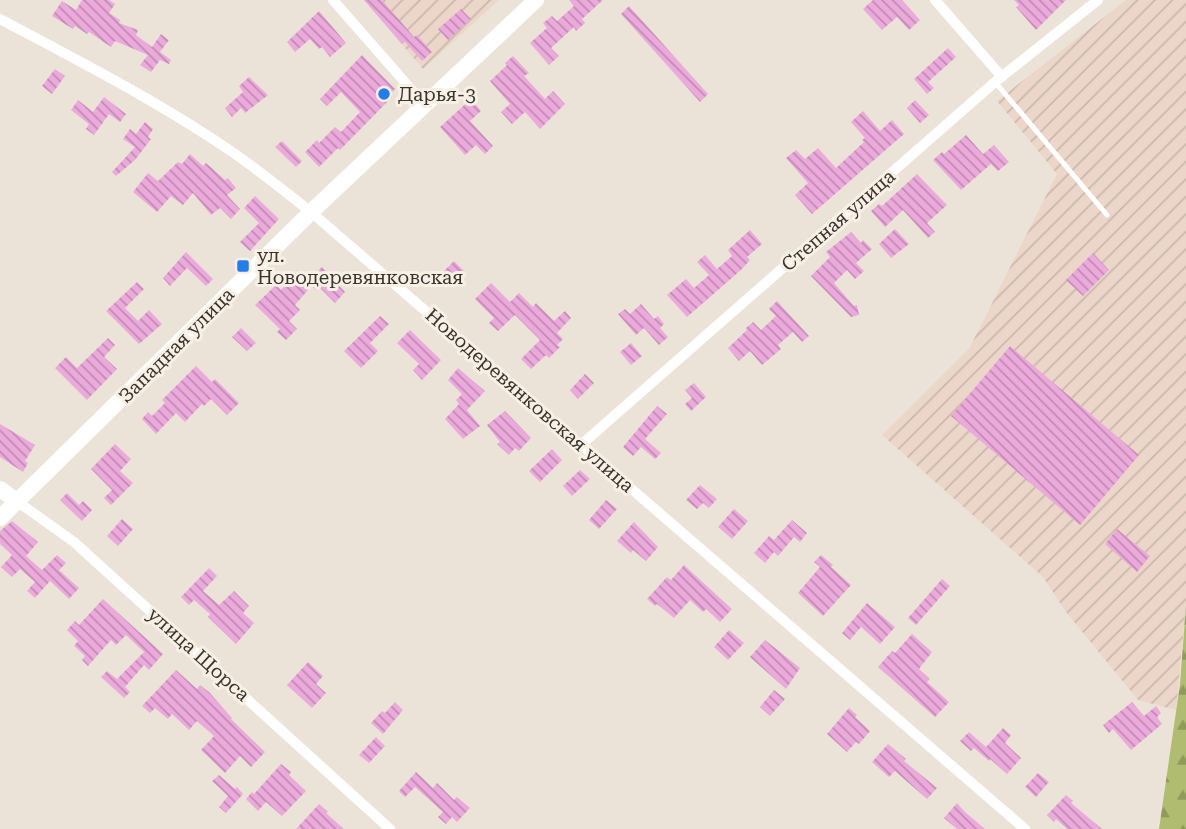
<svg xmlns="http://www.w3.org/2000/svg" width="1186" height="829" viewBox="0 0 1186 829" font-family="'Roboto Serif',serif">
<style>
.industrial{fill:url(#industrial-furrows)}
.forest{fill:url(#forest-firs)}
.building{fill:url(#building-back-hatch)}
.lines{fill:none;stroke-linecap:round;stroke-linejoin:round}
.service{stroke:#fff;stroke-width:5}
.minor{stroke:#fff;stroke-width:10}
.secondary{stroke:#fff;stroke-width:16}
.poi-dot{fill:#257de7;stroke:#f9f0e5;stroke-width:2.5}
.labels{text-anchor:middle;stroke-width:6;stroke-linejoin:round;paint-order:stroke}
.poi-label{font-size:19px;fill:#383430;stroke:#f9f0e5;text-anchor:start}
.street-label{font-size:19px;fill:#383430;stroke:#f9f0e5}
</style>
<defs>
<pattern id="industrial-furrows" width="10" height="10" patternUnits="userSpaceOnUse" patternTransform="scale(1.75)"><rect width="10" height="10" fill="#ebd6c9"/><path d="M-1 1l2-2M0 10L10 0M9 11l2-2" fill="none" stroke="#cab8ad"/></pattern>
<pattern id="forest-firs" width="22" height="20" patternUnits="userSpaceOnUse" patternTransform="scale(1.75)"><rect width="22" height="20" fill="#b0bc6f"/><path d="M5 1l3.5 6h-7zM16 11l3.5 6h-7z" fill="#909a5c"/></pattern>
<pattern id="building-back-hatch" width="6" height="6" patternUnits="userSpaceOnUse" patternTransform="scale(1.75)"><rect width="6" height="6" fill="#ecaadc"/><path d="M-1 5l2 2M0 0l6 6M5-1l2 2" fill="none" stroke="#c08bb3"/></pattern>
</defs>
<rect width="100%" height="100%" fill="#ece3d8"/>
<!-- industrial -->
<path class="industrial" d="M364 0H499L423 69Z
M1126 0H1186V605L1176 710 1138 700 1066 612 1043 577 882 435 969 349 1057 174 997 101Z"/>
<!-- forest -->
<path class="forest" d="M1186 605V829H1159L1180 684Z"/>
<!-- building -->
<path class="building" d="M82 0H109L115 4 109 13 120 20 119 23 138 30 136 35 152 47 161 34 169 40 160 52 171 60 169 64 160 60 151 72 140 65 148 55 115 41 111 47 89 32 87 34 75 26 73 29 52 16 62 1 76 10Z
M364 0H382L414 37 417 35 432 52 422 61 405 42 402 44Z
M569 0H603L582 19 585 23 576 31 574 27 551 48 559 56 549 65 530 43 547 28 543 23 552 16 557 21 574 6Z
M873 0H902L920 20 909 30 897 17 882 30 863 9Z
M1014 0H1066L1036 30 1016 7 1019 5Z
M629 6 708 94 700 102 621 14Z
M461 9 471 19 448 40 438 29Z
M319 11 346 43 330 57 322 47 319 49 310 39 295 52 287 42Z
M948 48 956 57 928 82 934 88 927 94 914 79Z
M362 55 395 89 390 94 392 97 340 150 338 148 319 167 305 152 317 140 319 143 335 127 341 132 360 112 341 92 327 106 320 99Z
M513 56 529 73 524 76 545 99 553 91 565 104 540 129 525 112 512 124 501 112 510 104 490 81 507 65 505 63Z
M55 69 65 76 52 94 42 86Z
M249 77 268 95 245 113 241 108 232 117 225 108 243 92 239 86Z
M104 97 126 114 120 122 109 114 94 135 86 129 89 124 71 110 78 100 93 112Z
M471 99 481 111 470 121 493 146 485 154 476 145 465 155 440 127Z
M915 100 929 115 920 123 907 108Z
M863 111 880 131 892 120 904 134 812 214 795 195 808 183 786 158 796 150 805 159 818 148 836 168 864 142 862 140 865 138 851 122Z
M145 122 153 129 148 137 151 139 135 160 116 176 112 172 135 147 123 139 130 129 136 134Z
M966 135 983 154 994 145 1009 162 998 171 991 164 961 190 933 160 942 152 944 154Z
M282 141 302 161 296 167 275 147Z
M190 154 203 166 206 163 225 180 228 178 236 188 227 195 240 209 231 219 220 208 211 215 193 193 183 205 171 196 157 212 133 192 148 173 158 181 178 162 182 164Z
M917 174 947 205 927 223 935 232 928 238 903 210 885 227 871 211 879 204 882 206Z
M255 196 279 219 250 251 240 242 259 223 244 208Z
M895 229 909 244 891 258 879 244Z
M750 230 762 244 747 257 750 260 741 270 687 317 667 295 686 279 694 288 709 275 697 262 705 255 717 269 732 256 728 250Z
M851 232 861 243 863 240 872 249 856 263 864 271 855 279 847 270 834 283 854 306 857 305 859 315 851 317 811 276 830 257 826 252Z
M186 252 213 279 206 286 187 268 170 286 163 278Z
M1093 253 1109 270 1083 296 1066 280Z
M454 261 464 271 451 284 441 274Z
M322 267 345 292 335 303 319 287 316 290 307 282Z
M294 276 308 290 295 305 300 310 289 321 297 329 286 340 277 332 280 329 255 305 276 285 281 290Z
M137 282 144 289 125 308 138 321 149 310 162 324 139 344 106 311Z
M491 283 510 302 519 293 533 307 536 303 554 321 565 311 571 318 557 333 563 339 557 345 560 347 549 358 546 355 531 369 521 359 540 340 515 315 498 331 489 323 494 318 475 299Z
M777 301 809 336 802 342 793 332 778 345 781 349 762 365 750 351 739 361 728 348 747 330 746 328 753 322 761 330 776 316 769 309Z
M641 304 654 319 658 316 664 324 660 328 668 337 659 345 644 328 636 335 618 314 625 309 630 314Z
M380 316 389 324 370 343 378 351 361 368 344 351Z
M241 328 256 343 247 351 232 337Z
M410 330 441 360 422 380 413 370 419 364 397 343Z
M108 338 115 345 104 357 117 369 87 400 55 368 66 357 77 368Z
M631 343 642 356 631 365 620 352Z
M1010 346 1139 455 1080 525 951 416Z
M196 366 212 382 215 379 239 403 227 415 211 399 204 406 202 404 185 422 176 413 156 434 142 419 148 412 152 416 165 403 162 400Z
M458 368 485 391 467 410 480 426 463 439 445 419 459 404 456 400 462 394 448 380Z
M585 374 594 383 578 399 570 390Z
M694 383 706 397 691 411 685 404 692 398 685 390Z
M657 406 667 414 645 439 661 453 655 459 641 447 633 456 623 447Z
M505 411 531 438 519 451 515 448 509 455 497 444 500 442 487 425Z
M0 424 35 445 25 461 28 463 23 472 0 457Z
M115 444 131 459 120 471 133 483 111 505 104 498 112 490 91 469Z
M552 449 562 460 540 482 529 471Z
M580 470 590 479 572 496 563 486Z
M700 485 717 499 709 508 703 503 697 509 686 500Z
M67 493 79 505 83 501 92 510 82 521 60 500Z
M606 500 617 509 599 529 589 520Z
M734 509 748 521 732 539 718 527Z
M122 519 133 529 118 546 107 536Z
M792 520 807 533 800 542 794 537 778 556 774 552 765 563 754 553 769 536 774 540Z
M12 521 38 542 26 556 42 570 57 555 66 563 59 570 79 588 69 599 50 581 35 598 27 591 35 582 20 569 12 577 1 567 12 555 0 544V531Z
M634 522 658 547 646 561 633 550 631 553 617 541Z
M1117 529 1150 556 1137 572 1105 544Z
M821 555 833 565 831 567 851 585 823 616 798 593 820 567 814 562Z
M684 565 732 609 720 622 706 609 703 612 690 600 674 618 657 604 655 606 647 599 667 577 671 580Z
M209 568 217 576 203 591 219 605 234 591 249 606 243 613 254 623 236 644 208 617 210 614 194 600 189 605 181 597Z
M942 579 950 586 916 625 908 618Z
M103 599 163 654 149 670 144 665 125 687 130 692 124 698 101 677 107 671 117 679 144 652 126 635 116 645 111 640 88 666 82 660 85 656 74 646 78 641 67 630 75 621 79 625Z
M867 603 895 627 880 644 861 627 850 640 842 633Z
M729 630 744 643 728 660 714 647Z
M912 634 932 652 919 669 930 679 927 682 949 702 935 717 878 667 892 651 895 653Z
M765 640 800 668 786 689 750 657Z
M308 662 323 676 316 684 326 693 312 708 287 685Z
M176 670 197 689 200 685 209 692 232 718 231 719 265 752 251 767 240 756 225 773 201 750 214 736 197 721 189 730 172 714 168 719 155 708 150 713 142 706Z
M774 690 785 699 770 716 760 707Z
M395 702 403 710 383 734 371 723 382 711 385 713Z
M1132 702 1144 716 1156 706 1161 713 1157 717 1162 724 1131 750 1113 729 1109 733 1103 725Z
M849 708 857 715 855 717 870 731 859 744 856 742 847 752 827 734Z
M1003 728 1011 735 1005 743 1021 758 1007 774 990 759 989 761 974 748 971 751 960 741 969 732 986 747Z
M376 737 385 746 369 763 359 755Z
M888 744 906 759 904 761 937 788 927 799 895 771 889 777 872 762Z
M281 764 291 772 289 775 306 791 282 816 266 802 258 811 246 799 252 792 254 794Z
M416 772 433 788 437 783 454 800 457 797 470 808 457 822 452 817 446 824 438 817 443 812 415 787 405 797 399 791Z
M1038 773 1049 782 1036 797 1025 787Z
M219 775 235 789 237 787 243 794 226 813 219 807 228 796 212 781Z
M1066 795 1073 801 1071 803 1102 829H1067L1056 819 1054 822 1047 815Z
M957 803 965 812 985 829H957L944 818Z
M319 804 328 812 326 813 344 829H296Z"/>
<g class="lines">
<!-- service -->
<path class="service" d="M995 82 1107 215"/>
<!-- minor -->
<path class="minor" d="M333 0 424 104
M935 0 1002 77
M0 19C81 62 163 104 238 156 263 174 287 193 311 212L1025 829
M582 444 995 82 1098 0
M18 502 74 542 390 829"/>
<!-- secondary -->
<path class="secondary" d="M0 489 18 502
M0 518 311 212 536 0"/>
</g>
<!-- markers -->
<g class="poi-dot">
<circle cx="384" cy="94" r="7"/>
<rect x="236" y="259" width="14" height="14" rx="3.5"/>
</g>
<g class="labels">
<!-- poi labels -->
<g class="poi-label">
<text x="398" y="101">Дарья-3</text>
<text x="257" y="262">ул.<tspan x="257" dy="22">Новодеревянковская</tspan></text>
</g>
<!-- street labels -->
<g class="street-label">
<text transform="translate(838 220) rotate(-41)" y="7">Степная улица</text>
<text transform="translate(176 345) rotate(-45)" y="7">Западная улица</text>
<text transform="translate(530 400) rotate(41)" y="7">Новодеревянковская улица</text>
<text transform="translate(199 654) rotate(42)" y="7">улица Щорса</text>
</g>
</g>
</svg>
